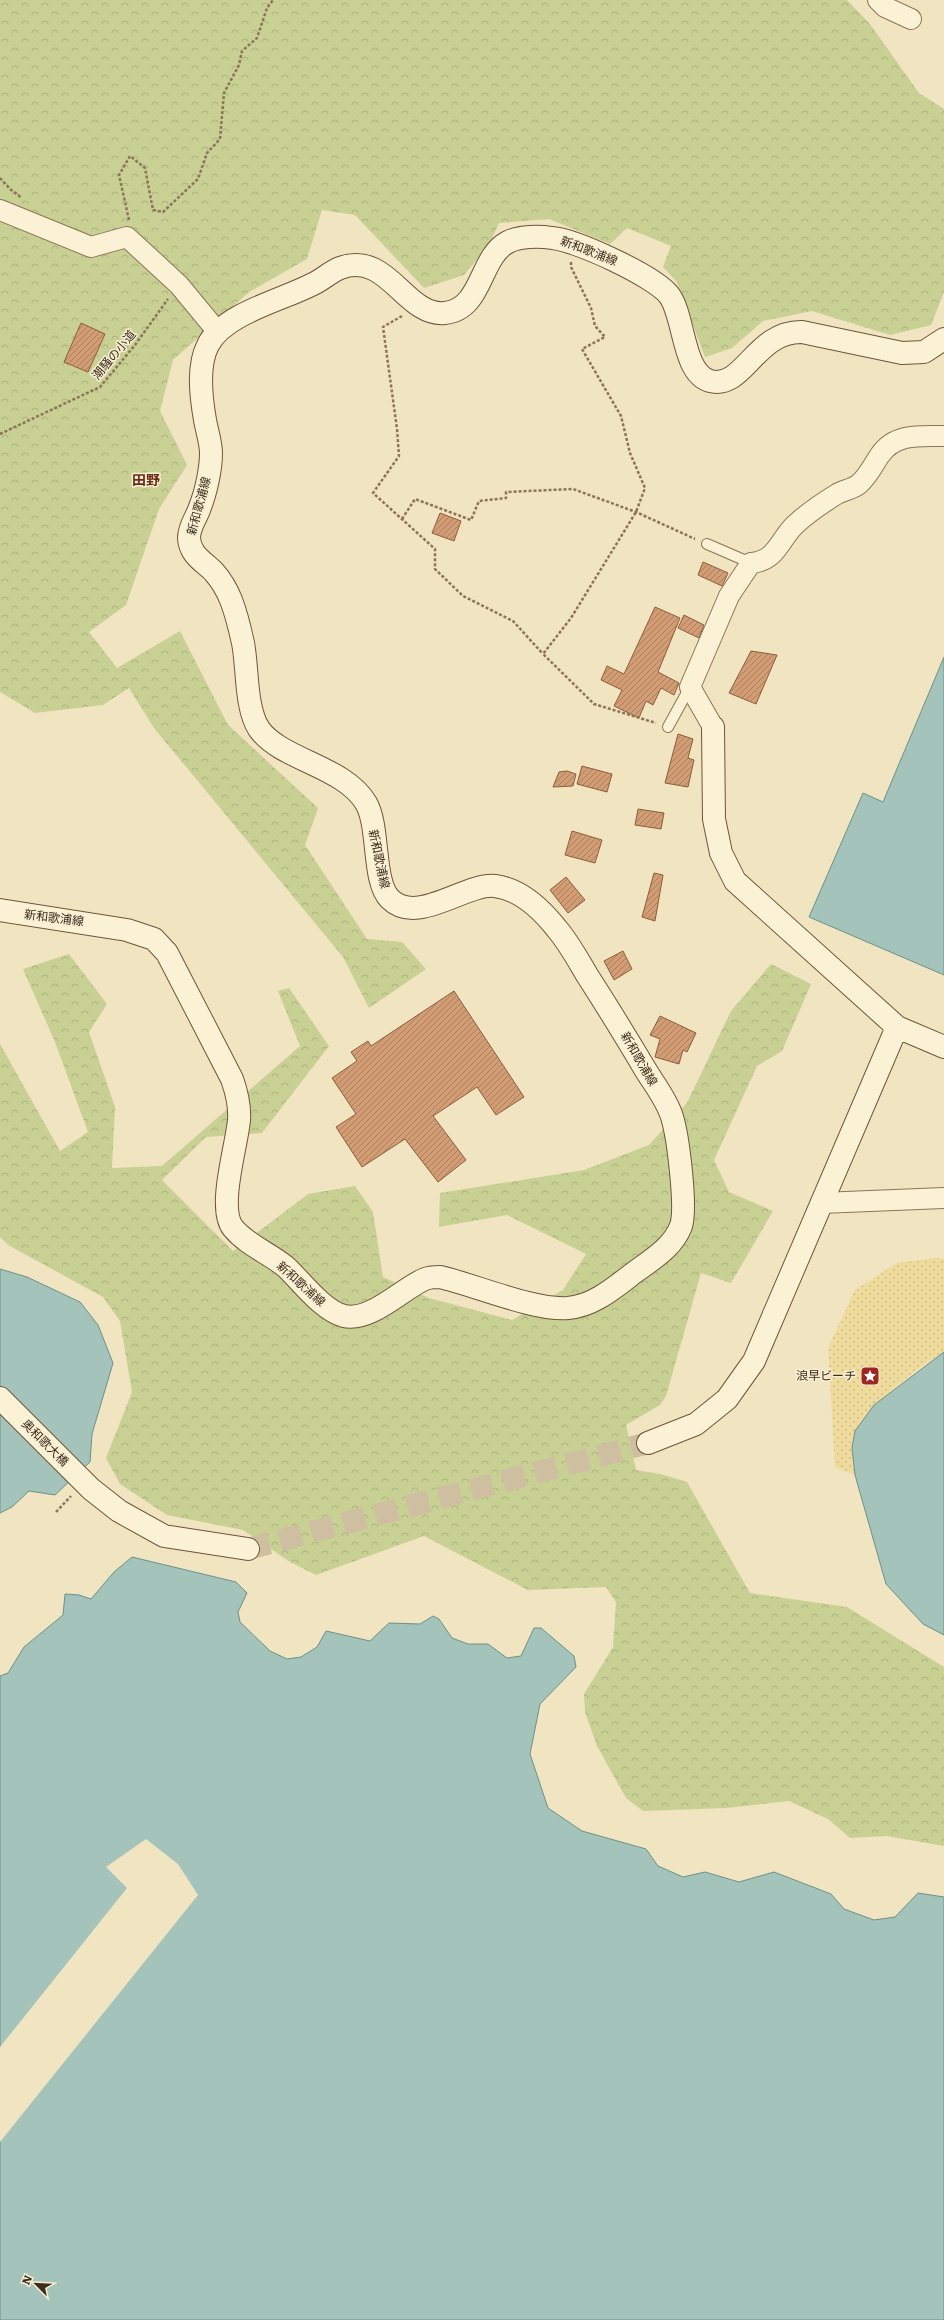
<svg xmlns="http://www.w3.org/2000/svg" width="944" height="2320" viewBox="0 0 944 2320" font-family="Literata,'Noto Sans JP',serif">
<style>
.forest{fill:url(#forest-crowns)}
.sand{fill:url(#sand-dots)}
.water{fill:#a4c3bb;stroke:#6a9289}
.pier{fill:#f1e4c1}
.building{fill:url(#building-hatch);stroke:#8d5d3b}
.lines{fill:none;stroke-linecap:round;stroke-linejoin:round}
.secondary-tunnel{stroke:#cdbfa0;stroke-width:22;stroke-dasharray:22 11;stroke-linecap:butt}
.lane-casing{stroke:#8c7457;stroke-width:12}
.street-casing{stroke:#8c7457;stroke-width:22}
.secondary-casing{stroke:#6e553a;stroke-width:24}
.path{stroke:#8c7457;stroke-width:2.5;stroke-dasharray:3 2;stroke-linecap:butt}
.lane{stroke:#fbf1d5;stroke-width:10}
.street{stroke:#fbf1d5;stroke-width:20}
.secondary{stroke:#fbf1d5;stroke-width:22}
.labels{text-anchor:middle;stroke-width:3;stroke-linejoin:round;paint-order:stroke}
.street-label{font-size:12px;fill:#3b2c1c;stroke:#f8eed1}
.poi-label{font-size:12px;fill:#3b2c1c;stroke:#f8eed1;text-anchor:end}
.quarter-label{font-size:14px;font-weight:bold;fill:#6b2b19;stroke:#f8eed1}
</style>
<defs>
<pattern id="forest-crowns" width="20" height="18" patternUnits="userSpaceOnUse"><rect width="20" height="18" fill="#c8d094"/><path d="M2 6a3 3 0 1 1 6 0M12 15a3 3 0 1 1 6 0" fill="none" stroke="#adb37f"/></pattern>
<pattern id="sand-dots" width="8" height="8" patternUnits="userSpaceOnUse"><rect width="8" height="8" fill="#efdb9c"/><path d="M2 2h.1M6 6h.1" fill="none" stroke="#cebc86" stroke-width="1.8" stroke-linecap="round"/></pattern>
<pattern id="building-hatch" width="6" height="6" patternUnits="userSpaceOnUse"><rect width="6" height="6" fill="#d29d74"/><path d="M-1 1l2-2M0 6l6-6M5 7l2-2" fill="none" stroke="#ac805e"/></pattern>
</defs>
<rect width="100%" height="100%" fill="#f1e4c1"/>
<!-- forest -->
<path class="forest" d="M0 0H847L870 24 919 93 944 109V292L931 325 890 335 812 311 763 321 732 348 705 357 677 282 663 267 671 246 627 228 610 244 549 219 499 223 489 245 464 275 424 288 355 215 322 210 307 259 249 292 173 360 160 411 187 465 159 509 126 605 89 632 117 668 180 631 228 725 318 808 305 845 367 939 402 942 426 969 369 1008 343 957 154 728 129 688 103 705 35 713 0 692Z
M69 954 107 1004 89 1032 115 1107 112 1168 162 1166 300 1046 278 991 289 988 329 1046 262 1133 206 1137 162 1180 233 1251 308 1194 355 1186 373 1212 383 1277 429 1298 512 1320 563 1290 586 1254 507 1215 439 1227 440 1193 584 1170 649 1145 687 1103 731 1011 771 964 811 984 782 1051 757 1066 714 1160 729 1192 773 1211 731 1283 701 1273 666 1396 660 1405 626 1425 636 1470 660 1474 687 1482 750 1593 847 1607 944 1667V1846L887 1836 850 1838 828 1819 789 1801 726 1808 643 1811 626 1798 597 1746 585 1712 584 1694 613 1647 616 1602 606 1587 528 1590 424 1536 316 1575 290 1562 243 1530 167 1515 120 1484 106 1458 132 1392 120 1321 103 1297 8 1245 0 1237V1044L60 1151 88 1132 55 1042 23 969Z"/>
<!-- sand -->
<path class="sand" d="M936 1258 944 1259V1352C922 1364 863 1410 855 1432 850 1446 854 1461 855 1475L835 1467 828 1348 855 1290 897 1263Z"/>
<!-- water -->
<path class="water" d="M944 657V975L809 917 863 793 883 802Z
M0 1269 27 1277 80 1302 98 1325 113 1363 92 1434 90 1462 55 1495 29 1491 12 1507 0 1513Z
M944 1352V1635L923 1624 886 1584 855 1475 852 1448 855 1431 874 1405Z
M132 1557 236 1582 247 1593 238 1612 240 1622 270 1651 287 1659 301 1657 317 1647 326 1631 370 1641 389 1623 420 1624 433 1616 439 1619 452 1638 468 1644H488L507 1658 521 1656 534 1628H541L574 1656 576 1667 540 1704 530 1754 548 1808 582 1831 646 1849 658 1866 683 1877 705 1872 739 1882 774 1872 831 1894 844 1909 874 1920 895 1917 918 1893 944 1897V2320H0V1676L8 1673 24 1647 63 1615 65 1594 79 1595 91 1599 114 1572Z"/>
<!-- pier -->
<path class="pier" d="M146 1839 178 1864 198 1895 0 2142V2047L127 1888 106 1867Z"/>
<!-- building -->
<path class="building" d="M81 323 105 334 88 372 64 362Z
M440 513 461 521 454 541 432 533Z
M703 562 728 573 722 586 698 575Z
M655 607 680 618 658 672 679 683 674 695 661 688 653 705 646 701 639 718 614 706 622 690 601 680 607 666 624 674Z
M684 615 704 625 699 638 678 628Z
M751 651 777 655 756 704 729 693Z
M678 734 693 739 688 758 694 760 688 787 665 783Z
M582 766 612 774 607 792 577 784Z
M567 771 576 774 573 786 553 787 559 772Z
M638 809 664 813 661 829 635 825Z
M572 831 602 840 595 863 565 855Z
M654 873 663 875 655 921 642 917Z
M566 877 585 900 568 913 550 890Z
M623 951 632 969 614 980 604 961Z
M454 991 524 1097 496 1115 477 1087 433 1116 466 1160 438 1182 405 1139 362 1167 336 1127 356 1114 332 1078 357 1061 351 1052 368 1041 371 1046Z
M660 1016 696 1033 687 1052 683 1050 679 1064 655 1057 660 1039 650 1035Z"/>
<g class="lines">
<!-- secondary-tunnel -->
<path class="secondary-tunnel" d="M248 1549 648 1443"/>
<defs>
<path id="lane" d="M707 544 751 563
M668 727 690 687"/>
<path id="street" d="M878 0 885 7 911 19
M0 210 91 247 127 237 179 285 217 331
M713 727 690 687 729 596 751 563C778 561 780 537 797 523 809 512 824 502 837 494 844 490 853 489 859 484 869 475 873 465 880 455 895 433 920 436 944 436
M821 1203 944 1198"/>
<path id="secondary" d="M713 727 714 819 721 853 735 881 897 1027 944 1047
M0 910 127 930 154 939 167 953 232 1079C237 1093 240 1105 239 1120 237 1145 217 1208 233 1228 247 1245 269 1253 286 1267 301 1281 323 1311 344 1316 371 1322 403 1288 425 1279 430 1277 436 1277 440 1277 475 1285 535 1311 568 1308 594 1306 615 1287 635 1272 653 1259 673 1247 681 1226 687 1208 678 1136 672 1117 667 1100 654 1084 645 1069 626 1037 607 1006 587 975 578 960 569 943 557 929 542 910 520 889 495 886 465 883 417 926 390 899 372 881 380 827 366 803 344 766 281 760 259 729 245 707 248 668 243 643 240 629 236 613 231 600 227 590 221 580 214 572 203 561 190 555 189 538 189 526 197 517 200 507 206 492 211 469 211 453 211 443 207 431 205 420 201 397 197 366 208 345 223 314 282 300 311 285 321 281 330 272 340 268 388 250 405 317 445 313 483 309 479 257 508 242 520 236 539 236 552 238 576 240 654 276 669 295 685 316 682 373 710 381 744 390 755 331 802 332L902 353 924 352 944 339
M0 1398 91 1489 119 1511 164 1536 248 1549
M648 1443 696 1424 727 1399 754 1361 897 1027"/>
</defs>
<!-- lane casing -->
<use href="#lane" class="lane-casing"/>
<!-- street casing -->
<use href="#street" class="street-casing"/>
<!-- secondary casing -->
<use href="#secondary" class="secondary-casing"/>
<!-- path -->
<path class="path" d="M0 178 10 189 22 198
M129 220 119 175 130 156 145 168 153 210 163 212 198 179 207 153 220 139 224 93 239 65 242 51 257 38 267 8 273 0
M571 262V267L591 308 595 326 605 337 582 349 621 416 630 453 645 488 636 512 571 618 543 654 594 704 656 723
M402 316 383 327 397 429 399 456 373 493 435 549V569L463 596 513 621 543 654
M0 434 100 387 135 345 168 299
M402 519 415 499 471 520 479 501 506 498V492L573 489 636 512 695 539
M56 1512 71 1496"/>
<!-- lane -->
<use href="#lane" class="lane"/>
<!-- street -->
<use href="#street" class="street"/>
<!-- secondary -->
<use href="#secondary" class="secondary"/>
</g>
<!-- icons -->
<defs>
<symbol id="sight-square" viewBox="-11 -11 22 22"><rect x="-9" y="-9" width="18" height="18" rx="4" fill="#a02422" stroke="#f8eed1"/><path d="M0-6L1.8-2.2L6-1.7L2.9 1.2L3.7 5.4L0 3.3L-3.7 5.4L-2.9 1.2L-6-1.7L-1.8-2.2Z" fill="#fff"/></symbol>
</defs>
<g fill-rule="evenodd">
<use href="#sight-square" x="859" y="1365" width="22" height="22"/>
</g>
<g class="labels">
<!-- street labels -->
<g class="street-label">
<text transform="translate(589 251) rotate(21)" y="4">新和歌浦線</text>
<text transform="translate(114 355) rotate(-50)" y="4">潮騒の小道</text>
<text transform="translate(199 506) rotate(-75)" y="4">新和歌浦線</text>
<text transform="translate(379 859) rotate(78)" y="4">新和歌浦線</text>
<text transform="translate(54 918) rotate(7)" y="4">新和歌浦線</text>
<text transform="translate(639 1059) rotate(60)" y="4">新和歌浦線</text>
<text transform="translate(301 1284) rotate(42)" y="4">新和歌浦線</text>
<text transform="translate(45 1443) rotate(45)" y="4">奥和歌大橋</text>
</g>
<!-- poi labels -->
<g class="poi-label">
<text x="856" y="1380">浪早ビーチ</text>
</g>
<!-- quarter labels -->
<g class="quarter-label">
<text x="146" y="485">田野</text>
</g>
</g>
<!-- north arrow -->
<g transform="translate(36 2284) rotate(294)" stroke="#f8eed1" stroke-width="3" paint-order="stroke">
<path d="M0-3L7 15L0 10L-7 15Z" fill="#3b2c1c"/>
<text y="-6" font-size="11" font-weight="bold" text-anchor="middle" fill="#3b2c1c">N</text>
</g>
</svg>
